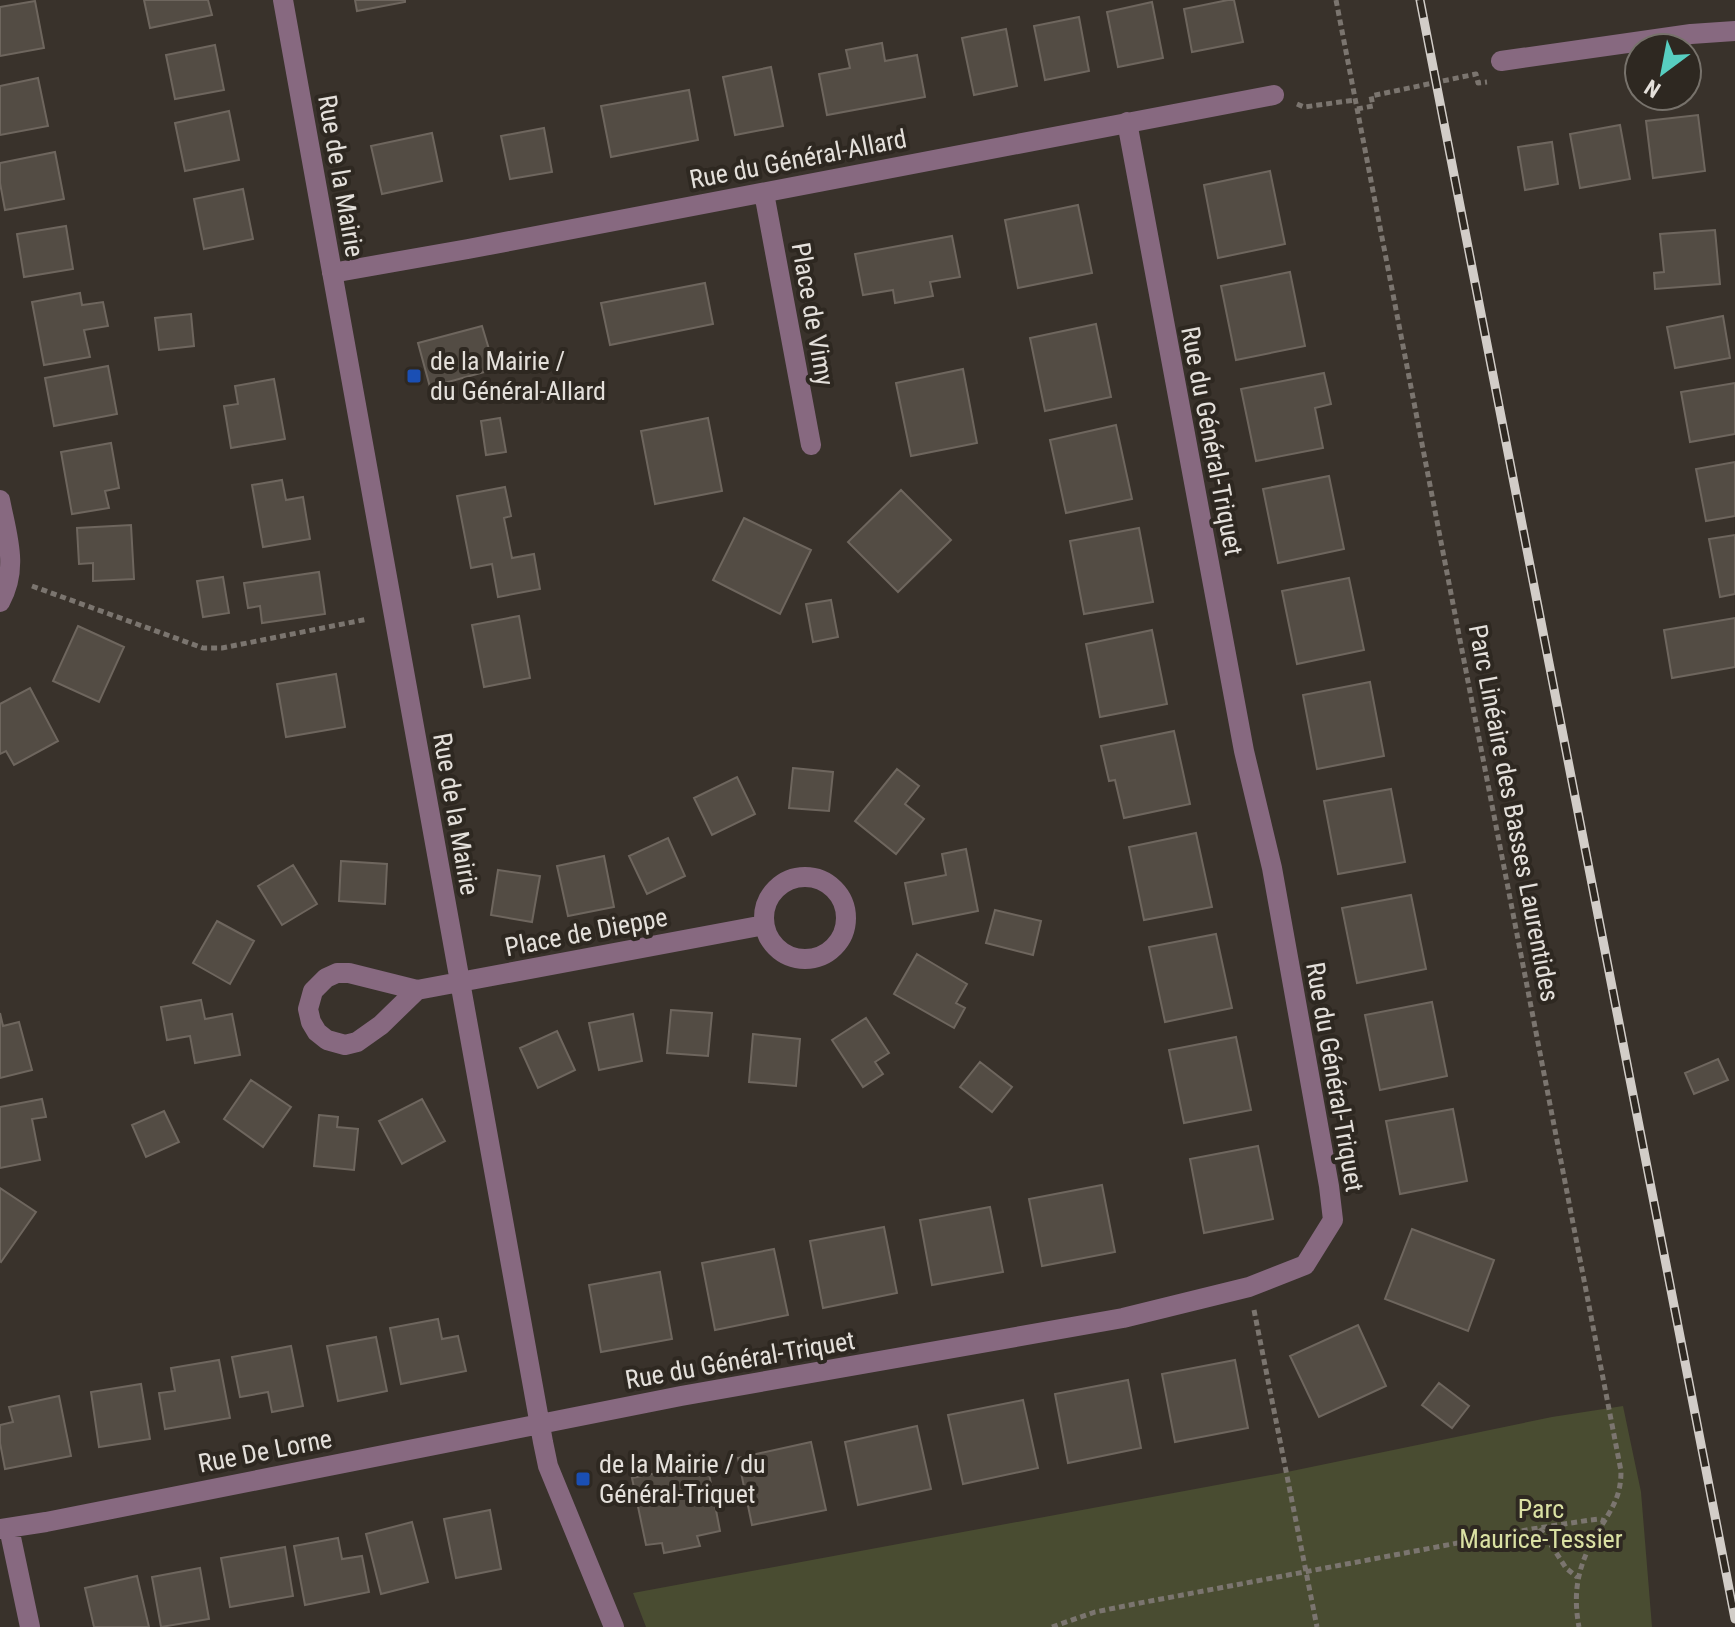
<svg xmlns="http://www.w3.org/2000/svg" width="1735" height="1627" viewBox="0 0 1735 1627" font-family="'Roboto Condensed',sans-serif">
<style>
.green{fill:#494c31}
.building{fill:#534c44;stroke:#6e665e;stroke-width:2}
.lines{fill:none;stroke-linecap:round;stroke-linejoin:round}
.path{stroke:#7b756f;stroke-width:5;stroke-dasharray:6 4;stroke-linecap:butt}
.minor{stroke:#876980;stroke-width:20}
.rail-casing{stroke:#d2cdc8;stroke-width:9}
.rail{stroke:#2e2821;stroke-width:6;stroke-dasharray:18;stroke-linecap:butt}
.transit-dot{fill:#1a4fb4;stroke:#2e2821;stroke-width:3}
.labels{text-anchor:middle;stroke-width:8;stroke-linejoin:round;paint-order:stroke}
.street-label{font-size:26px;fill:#e4e0db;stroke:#2e2821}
.poi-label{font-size:26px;fill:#e4e0db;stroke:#2e2821;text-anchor:start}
.park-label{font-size:26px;fill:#dae1a3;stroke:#2e2821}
</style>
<rect width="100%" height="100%" fill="#39322b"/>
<!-- green -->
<path class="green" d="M1623 1406 1641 1492 1652 1627H646L633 1593 1287 1472 1552 1417Z"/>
<!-- building -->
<path class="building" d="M144 0H208L212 15 150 28Z
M355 0H405V2L357 11Z
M1228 0H1234L1243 42 1192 52 1184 9Z
M35 1 44 48 0 56V7Z
M1152 2 1163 58 1118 67 1107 12Z
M1079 17 1089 71 1045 80 1034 26Z
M1006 29 1017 86 974 95 962 38Z
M882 43 885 61 917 55 925 97 827 115 819 74 850 68 846 50Z
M215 45 224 90 175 99 166 55Z
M771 67 783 126 735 135 723 77Z
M38 78 48 126 0 135V86Z
M689 90 698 140 611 157 601 106Z
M229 111 239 160 185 171 175 123Z
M1698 115 1705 171 1653 178 1646 121Z
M1620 125 1630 179 1580 188 1570 134Z
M544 128 552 172 510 179 501 136Z
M432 133 442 181 382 194 371 146Z
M1552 142 1558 184 1525 190 1518 147Z
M55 152 64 199 5 210 0 183V163Z
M1270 171 1285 244 1218 258 1204 185Z
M243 189 253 239 204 249 194 199Z
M1078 205 1092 273 1018 288 1005 220Z
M66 226 73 269 24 277 17 234Z
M1715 230 1720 284 1655 289 1654 273 1664 272 1660 234Z
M952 236 960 277 930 282 933 296 895 303 893 290 863 295 855 254Z
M1290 272 1305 346 1236 360 1221 286Z
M705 283 713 324 610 345 601 303Z
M80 293 82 305 103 302 108 326 84 330 90 357 44 365 32 302Z
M191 314 194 346 159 350 155 318Z
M1723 316 1730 358 1675 368 1667 327Z
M1096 324 1111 397 1045 411 1030 338Z
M482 326 495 369 430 387 418 343Z
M108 366 117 414 54 426 45 378Z
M963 369 977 443 911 456 896 383Z
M1324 373 1331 404 1315 408 1323 448 1256 461 1241 389Z
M274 379 285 439 231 448 224 406 238 404 235 386Z
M1735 383V434L1690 442 1681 392Z
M500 418 506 452 486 455 481 421Z
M708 418 722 491 655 504 641 431Z
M1116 425 1132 499 1066 513 1050 440Z
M111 443 119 488 105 491 109 508 72 514 61 452Z
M1735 462V516L1706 521 1696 469Z
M1329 476 1344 549 1278 563 1263 489Z
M282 480 286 500 303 497 310 539 263 547 252 485Z
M505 487 511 516 504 518 512 558 534 554 540 589 498 597 492 564 471 568 457 496Z
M901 490 951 540 898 592 848 542Z
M744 518 811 550 780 614 713 580Z
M131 525 134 579 93 581V563L79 564 77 528Z
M1139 528 1153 602 1084 614 1070 541Z
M1735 535V594L1720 597 1709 539Z
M319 572 325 614 262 623 260 606 248 608 244 583Z
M223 577 229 613 203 617 197 581Z
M1349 578 1364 650 1297 664 1282 591Z
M831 600 838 637 813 642 806 604Z
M519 616 530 678 484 687 472 625Z
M1735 618V667L1672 678 1664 630Z
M78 626 124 647 99 702 53 681Z
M1152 630 1167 704 1100 717 1086 644Z
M336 674 345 727 286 737 277 684Z
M1370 682 1384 756 1317 769 1303 695Z
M30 688 58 741 14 765 6 751 0 754V704Z
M1174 731 1190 804 1124 818 1115 780 1109 781 1101 746Z
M793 768 833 772 829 811 789 808Z
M897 769 919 786 905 804 924 819 896 854 855 821Z
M737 777 755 814 712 835 694 798Z
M1391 789 1405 862 1338 874 1324 801Z
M1196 833 1212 907 1144 920 1129 847Z
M668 838 685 876 647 894 629 856Z
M966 849 978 911 913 924 905 883 946 875 942 854Z
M604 856 614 907 568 916 557 866Z
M341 861 387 864 385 904 339 901Z
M293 865 317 904 282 925 258 886Z
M498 870 540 876 532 922 491 915Z
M1411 895 1426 969 1357 983 1342 908Z
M995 910 1041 921 1033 955 986 943Z
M217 921 254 941 230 984 193 963Z
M1216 934 1232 1008 1165 1022 1149 947Z
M917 954 967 984 956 1003 965 1008 954 1028 894 994Z
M201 1000 205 1019 232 1014 240 1055 195 1063 190 1036 167 1040 161 1007Z
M1432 1002 1447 1076 1380 1090 1365 1015Z
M671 1010 712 1013 708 1056 667 1053Z
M0 1013 3 1026 19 1022 32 1070 0 1078Z
M633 1014 642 1061 599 1070 589 1023Z
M866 1018 889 1053 875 1062 883 1074 863 1087 832 1040Z
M557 1031 575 1070 538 1088 520 1048Z
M753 1034 800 1039 796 1086 749 1082Z
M1236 1037 1251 1110 1184 1123 1169 1050Z
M1718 1059 1728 1080 1694 1094 1685 1073Z
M980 1062 1012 1087 992 1112 960 1087Z
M251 1080 291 1107 263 1147 224 1119Z
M42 1099 46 1117 32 1119 40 1160 0 1168V1107Z
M422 1099 445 1141 402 1164 379 1121Z
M1453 1109 1467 1181 1400 1194 1386 1121Z
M164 1111 179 1142 146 1157 132 1125Z
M319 1115 338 1117 337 1127 358 1129 354 1170 314 1166Z
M1258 1146 1273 1219 1204 1233 1190 1159Z
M1102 1185 1115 1252 1042 1266 1029 1199Z
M0 1188 36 1212 1 1262 0 1261Z
M990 1207 1003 1272 932 1285 920 1220Z
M884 1227 897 1293 823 1308 810 1241Z
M1412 1229 1494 1260 1468 1331 1385 1299Z
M774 1249 788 1315 715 1330 702 1263Z
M660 1272 672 1339 601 1352 589 1285Z
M438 1319 442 1339 458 1336 466 1371 401 1384 390 1328Z
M1358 1325 1386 1386 1319 1417 1290 1356Z
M376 1337 387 1391 338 1401 327 1346Z
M291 1346 303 1406 272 1412 268 1392 240 1397 232 1357Z
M219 1360 230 1418 165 1429 159 1393 175 1391 171 1368Z
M1235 1360 1248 1428 1175 1442 1162 1374Z
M1128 1380 1141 1448 1068 1463 1055 1394Z
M1439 1383 1469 1406 1452 1428 1422 1405Z
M141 1384 150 1439 99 1447 91 1392Z
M59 1396 71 1456 5 1469 0 1443V1425L13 1422 9 1407Z
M1023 1400 1038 1468 963 1484 948 1415Z
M917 1426 931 1489 858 1505 845 1442Z
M811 1442 826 1510 752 1525 738 1458Z
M707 1463 720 1531 697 1536 700 1546 664 1553 662 1543 646 1545 632 1478Z
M490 1510 501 1569 456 1578 444 1519Z
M412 1522 428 1582 381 1594 366 1534Z
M338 1538 342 1559 362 1556 369 1592 305 1605 294 1546Z
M285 1547 293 1596 230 1607 221 1558Z
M200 1568 209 1619 161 1627 152 1577Z
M137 1576 149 1627H94L85 1588Z"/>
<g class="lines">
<!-- path -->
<path class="path" d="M1336 0 1621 1471C1621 1497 1612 1508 1599 1530 1579 1562 1572 1589 1579 1627
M1297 104 1304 107 1355 100
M1357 109 1373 106 1371 96 1476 74 1478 83 1487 82
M32 586 203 648H222L368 619
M1254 1310 1317 1627
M1540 1528 1566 1568 1577 1577
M1052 1627 1095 1612 1140 1603 1532 1529 1590 1520 1599 1519 1605 1521"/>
<!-- minor -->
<path class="minor" d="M283 0 543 1442 548 1466 614 1627
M1501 61 1691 34 1735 31
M764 193 811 445
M332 273 468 249 1274 95
M0 500C7 536 19 568 0 602
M764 918a41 41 0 1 1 82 0a41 41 0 1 1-82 0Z
M417 990 381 1025 357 1042 345 1045 327 1040 317 1032 311 1022 308 1009 313 991 326 978 337 973H349L417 990 764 925
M9 1528 30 1627
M0 1529 46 1522 681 1396 1123 1318 1249 1287 1305 1265 1333 1220 1329 1186 1272 868 1244 751 1127 122"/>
<defs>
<path id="rail" d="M1420 0 1735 1619"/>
</defs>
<!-- rail casing -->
<use href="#rail" class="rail-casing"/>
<!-- rail -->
<use href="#rail" class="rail"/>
</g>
<!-- markers -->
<g class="transit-dot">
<rect x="406" y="368" width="16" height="16" rx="4"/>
<rect x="575" y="1471" width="16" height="16" rx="4"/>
</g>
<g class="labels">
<!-- street labels -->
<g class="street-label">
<text transform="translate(798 159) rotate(-11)" y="9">Rue du Général-Allard</text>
<text transform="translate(341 176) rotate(80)" y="9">Rue de la Mairie</text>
<text transform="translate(813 314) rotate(80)" y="9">Place de Vimy</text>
<text transform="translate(1212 441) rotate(79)" y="9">Rue du Général-Triquet</text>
<text transform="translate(1514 813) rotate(79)" y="9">Parc Linéaire des Basses Laurentides</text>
<text transform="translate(456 814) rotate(80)" y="9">Rue de la Mairie</text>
<text transform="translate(586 932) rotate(-11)" y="9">Place de Dieppe</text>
<text transform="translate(1335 1077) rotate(80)" y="9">Rue du Général-Triquet</text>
<text transform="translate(740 1360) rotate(-10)" y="9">Rue du Général-Triquet</text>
<text transform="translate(265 1451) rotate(-11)" y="9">Rue De Lorne</text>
</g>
<!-- poi labels -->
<g class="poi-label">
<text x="430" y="370">de la Mairie /<tspan x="430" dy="30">du Général-Allard</tspan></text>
<text x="599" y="1473">de la Mairie / du<tspan x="599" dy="30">Général-Triquet</tspan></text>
</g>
<!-- park labels -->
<g class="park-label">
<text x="1541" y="1518">Parc<tspan x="1541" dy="30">Maurice-Tessier</tspan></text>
</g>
</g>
<!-- north arrow -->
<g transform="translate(1663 72) rotate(212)"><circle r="38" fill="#2e2821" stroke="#77726b" stroke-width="2"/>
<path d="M0-6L14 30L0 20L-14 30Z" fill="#57cec1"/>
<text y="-12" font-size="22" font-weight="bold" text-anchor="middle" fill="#e4e0db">N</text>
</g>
</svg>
